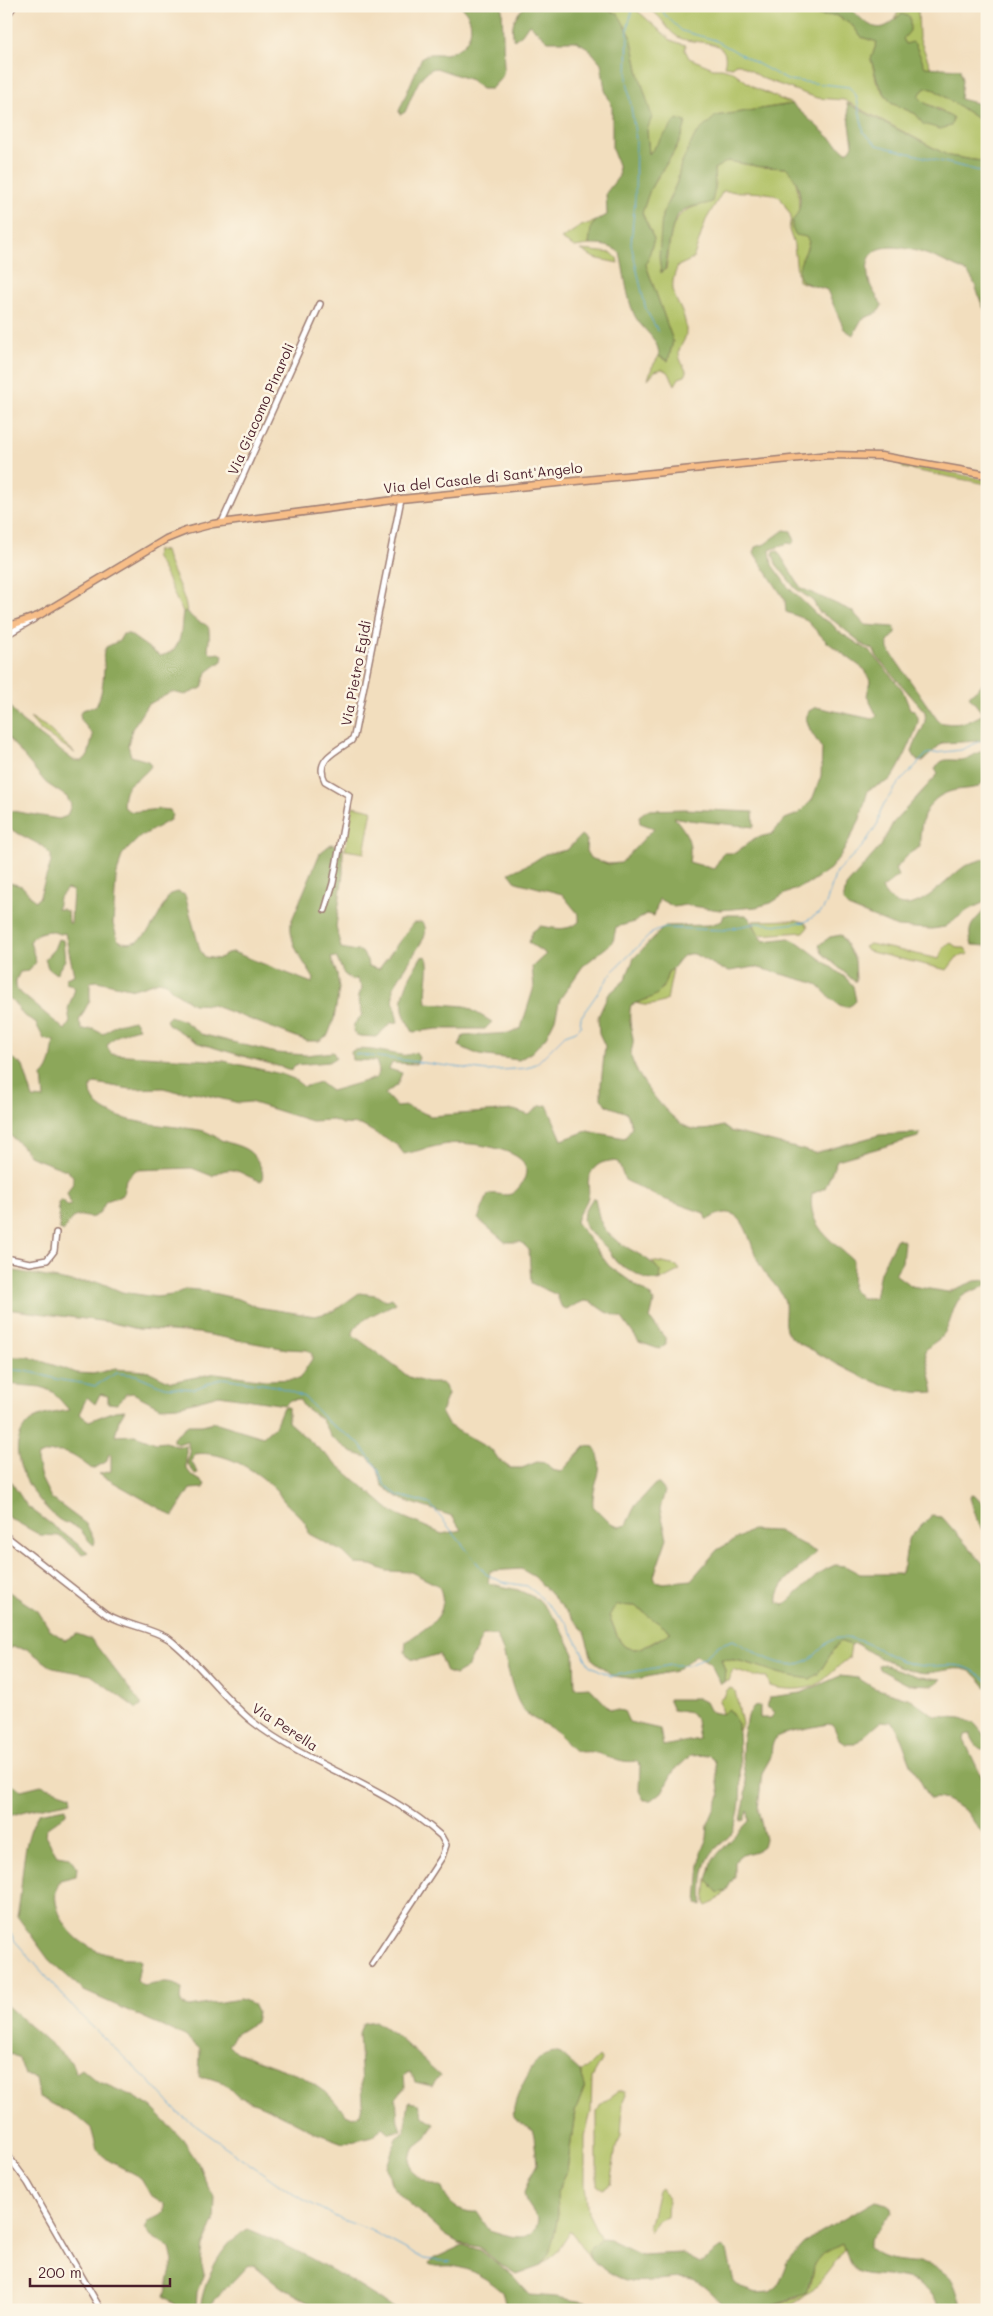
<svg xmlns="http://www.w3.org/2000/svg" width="993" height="2316" viewBox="0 0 993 2316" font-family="Mali,sans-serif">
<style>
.green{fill:#b0c165;stroke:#7d7048}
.forest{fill:#8ca75a;stroke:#6b6342;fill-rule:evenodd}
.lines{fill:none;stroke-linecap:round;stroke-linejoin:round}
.stream{stroke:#5fa8d6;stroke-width:1}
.minor-casing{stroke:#9e7e74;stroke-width:8}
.major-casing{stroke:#9e7e74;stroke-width:9}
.minor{stroke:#fff;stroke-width:5}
.major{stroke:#f7be88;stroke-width:6}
.labels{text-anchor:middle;stroke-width:5;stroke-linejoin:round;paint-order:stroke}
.street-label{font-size:14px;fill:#4a1f2b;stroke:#fcf5e5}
</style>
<rect width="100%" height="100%" fill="#fcf5e5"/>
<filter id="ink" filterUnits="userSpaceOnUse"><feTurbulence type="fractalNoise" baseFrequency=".02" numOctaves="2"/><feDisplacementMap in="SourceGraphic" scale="10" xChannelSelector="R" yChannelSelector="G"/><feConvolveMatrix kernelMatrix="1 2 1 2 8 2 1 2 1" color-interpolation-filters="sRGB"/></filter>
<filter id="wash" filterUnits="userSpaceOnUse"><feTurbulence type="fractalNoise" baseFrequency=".0096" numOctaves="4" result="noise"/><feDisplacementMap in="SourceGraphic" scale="20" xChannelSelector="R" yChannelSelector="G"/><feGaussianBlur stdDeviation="1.12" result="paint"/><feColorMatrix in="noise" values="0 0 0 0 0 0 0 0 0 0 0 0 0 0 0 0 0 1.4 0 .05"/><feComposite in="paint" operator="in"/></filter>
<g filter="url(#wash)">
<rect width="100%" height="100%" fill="#f2debe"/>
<!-- green -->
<path class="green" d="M600 6H632L672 41 686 45 685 50 689 58 713 68H722L732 71 755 88 792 104 716 116 681 164 677 182 662 215 661 273 666 269C673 232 665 211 709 203L715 188 714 169 727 161 762 167 787 168C809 192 789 216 809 241L805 253 801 280 809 285 798 281 794 245 789 230 791 216 780 197 767 193 723 191 706 220 693 259 678 266C663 297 685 303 686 329 687 349 669 344 687 372L685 376 679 378 675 385 669 373 662 369 655 371 648 379 652 367 659 356 668 361 673 341 646 265 654 239 642 213C646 203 648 191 654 183 667 163 680 146 686 122L661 141 649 154 647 130 651 117 639 74 631 36 618 14Z
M643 6H794L822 16 836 15 853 26 861 37 877 42 871 59 877 83 891 103 916 114 943 111 925 103 918 96 926 87 935 90 981 121 987 119V162L949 156 844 100 817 98 764 79 740 64H735L733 67 724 66C733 38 696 44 682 39 668 33 666 23 657 15 653 11 648 10 643 6Z
M911 8 918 11 919 37 931 68H925L915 44 907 45 903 39 902 14 894 19 899 11Z
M596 221 591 227 589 245 575 247 561 239 581 226Z
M581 250 612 253 617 258 618 263 594 258Z
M898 462 987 480V484L903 468Z
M157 550 165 551C170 572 184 590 187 611L183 612C172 594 168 574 155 557Z
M30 718 45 726 75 753 41 731Z
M353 806 372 810 364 853 345 850Z
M797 920 806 923 808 927 804 932 758 935 753 921Z
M951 943 958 948H965L969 954 957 957 947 970 867 951 864 947 870 944 939 959 944 947Z
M673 969 667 1000C659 1005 645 1007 636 1003 657 995 662 995 668 972Z
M652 1261 677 1266 680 1270 659 1281 660 1272Z
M616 1605 635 1606 671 1632C659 1638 636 1657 623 1645 617 1638 613 1624 609 1615Z
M839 1641 851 1645 849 1658C837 1666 829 1677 818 1684 807 1691 782 1690 770 1686L767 1677 753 1676 733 1670 728 1681 724 1682 725 1670 721 1659C741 1659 759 1667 778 1673 788 1676 799 1677 810 1679L819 1673Z
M731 1688 735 1691 742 1724 738 1733V1724L722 1714 719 1700 724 1697 727 1690Z
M707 1880 718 1892 726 1891 715 1902 706 1906 705 1901Z
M599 2056 602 2060 592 2078 591 2112 585 2136V2185L588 2213 601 2239 588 2250 590 2259 571 2231 557 2252 541 2265 549 2253 554 2237 558 2213 557 2192 567 2171 575 2112 585 2086 580 2071 586 2069Z
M619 2091H625L626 2095 623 2102 621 2137 616 2147 610 2185 603 2189 597 2185V2112L601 2104Z
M662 2188 668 2198 667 2216 659 2219 650 2232 649 2228 658 2190Z
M843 2243 845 2249C827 2272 810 2302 779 2309 772 2311 763 2310 756 2310L798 2298 809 2287 814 2264 823 2253Z"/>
<!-- forest -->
<path class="forest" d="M461 6H502L504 69 502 77 491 89H482L471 80 436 68C419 70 412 98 405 112L400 115 399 111 422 57C431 51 440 56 449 53 472 46 478 22 461 6Z
M532 6 539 8V6H600L618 14 631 36 639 74 652 117 647 130 649 154 677 119 686 122C680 148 666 162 653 184 648 192 646 203 642 213L654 239 646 265 673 341 668 361 659 356C659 337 641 330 634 314 627 299 624 270 620 253 611 245 601 245 589 245L591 227 596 221 607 215 606 193 619 176 618 165 612 149V106L605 90 601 63 588 48 576 41H548L529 24 522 34 514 40C510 25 514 17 524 7Z
M794 6H849C857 15 872 33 886 26 891 24 897 17 902 14L910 17V31L903 39 906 44 912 42 915 44 925 67 960 69 962 80 960 99 980 104 987 101V119L981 121 935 90 926 87 918 96 925 103 953 118 951 126 940 129 923 124 916 114 891 103 878 83 871 59 877 42 861 37 853 26 836 15 822 16Z
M847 103 949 156 987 162V313C977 301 978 281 966 272 960 268 951 265 945 262 920 250 857 228 869 281 871 289 878 298 882 305 879 315 870 315 862 319L853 335 844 329 827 290C821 287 814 287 808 284 788 275 806 256 809 242L806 237 796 235 792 229V221C806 207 800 181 787 168L762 167 728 161 714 169 715 188 712 202C702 206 690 205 681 212 670 220 668 255 665 269L661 273 659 257 662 215 677 182 681 164 695 135 716 116 792 104 846 152 850 150 853 145Z
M784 530 791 531 795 541 792 544 788 543 770 550 772 565 788 587 819 617 831 623 838 631 871 652 902 689 910 709 914 710C916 713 919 717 918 721 918 729 898 772 892 778 888 783 874 786 868 790L860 819 843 852 830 869 811 882 785 894 771 903 756 907 720 910 685 905 674 907 659 899 654 916 646 914 635 922 616 927 613 942 583 966 560 999 555 1019 546 1037 532 1052 519 1060 479 1055 459 1046 463 1036 511 1033 521 1028 534 987 532 967 546 954 529 943 532 932 540 926C555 928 566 932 579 922V915L562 894 516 882 509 873 533 862 545 854 567 850 581 835 587 840 586 851 590 858 608 864 621 863 654 828 640 823 639 816 647 810 685 809 753 812 754 827 688 820 674 817C686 832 693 841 689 862L714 869 723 853H735L755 838 772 834 785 819 798 814 812 800 821 776 822 749 810 730 806 718 809 711 816 707 872 719 877 716 867 696 870 681 865 670 827 642 805 619 786 612 785 600 754 553 756 547 765 544Z
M777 550 801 588 852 611 865 625 894 627 896 633 888 642V649L939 722C955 726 969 723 983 714L969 696 987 680V739L982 741 942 743 923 761H917L912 752C915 736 928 728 925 712L877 657 874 650 865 646 834 621 819 612 813 601 795 588 776 564 773 554 774 551Z
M187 611C203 634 213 611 208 650L212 654 219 653 223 655 222 661 207 672 202 688 185 695 172 692 147 705 132 729 128 745 131 756 148 761 151 766C138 785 124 776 123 806L130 812 160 809 170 810 172 815 170 820 140 837 122 855 116 878 113 924 118 940C145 954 159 912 170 894L178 892 185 895 200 950 205 957 218 959 227 953 233 952 312 983 314 979C303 960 289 945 291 922L320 853 331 844 343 848V873L336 927 341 948 362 952 367 960 368 966 379 969 413 923 421 922C427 926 426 932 424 938L393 988V1000L398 1022 391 1023 376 1037 358 1036 353 1032 354 1024 362 1015 358 998 362 988 356 978 353 981 344 974 336 957 331 958 337 974 339 989 334 1019 328 1035 319 1041H307L212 1005 193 1004 172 990 166 983 159 981 134 989 97 981 90 982V1000L79 1021 82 1030 93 1029 103 1034 117 1024 134 1020 139 1028C128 1030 112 1036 107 1046L111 1054 224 1061 281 1074 294 1079 304 1087 319 1082 331 1091 376 1078 379 1070 376 1061 352 1060 351 1051C362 1046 388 1053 401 1055 405 1056 412 1054 416 1052L419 1058 416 1064 392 1063 389 1069 402 1073 397 1085 385 1094 397 1107 406 1106 431 1116 514 1110 529 1115 540 1106 547 1105 562 1140 587 1131 625 1138 632 1127 627 1113 608 1106 601 1099V1084L605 1046 599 1033 598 1017 608 995 625 980 634 958 665 926 709 925 722 921 724 915H746C754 923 757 933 764 941L789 938 799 943 846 978 853 986 856 1001C841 1019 826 989 814 983L755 967 730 971 722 969 694 954C679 952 679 966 668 972 661 999 654 996 631 1005 628 1017 631 1028 633 1039 634 1045 631 1049 631 1054 631 1072 674 1127 693 1129 702 1131 714 1129 723 1126L730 1131 815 1153 879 1135 921 1133 918 1137 837 1160 825 1188 812 1194C807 1226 831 1240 853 1260L852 1288 861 1298H875L880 1272 897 1238 904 1241 902 1262 895 1274 911 1286 948 1292 975 1281 987 1280 986 1286C976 1290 961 1293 956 1304 951 1314 950 1327 942 1336 937 1342 931 1343 925 1351L934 1392C893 1396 850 1372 816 1352 807 1347 796 1343 790 1336 780 1326 788 1311 784 1299 779 1287 766 1277 760 1265 748 1244 746 1196 709 1219H706L704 1213 658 1197 625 1180 618 1162C605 1159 594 1164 589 1177 587 1183 590 1191 588 1197 585 1208 579 1209 576 1222L609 1266 651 1296 654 1302 650 1319 666 1339V1345L659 1349 639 1342 622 1318 604 1311 591 1302 584 1301 566 1309 561 1306 557 1295 531 1283 529 1250 521 1242H505L478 1219 488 1195C496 1191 505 1198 513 1193 520 1188 526 1179 526 1170 526 1148 465 1141 448 1144 433 1146 418 1151 404 1154L397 1145 361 1125 342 1124 333 1120 311 1121 250 1102 239 1103 193 1092H179L163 1088 130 1089 95 1083 91 1086C87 1127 178 1124 204 1131 210 1133 216 1137 221 1140 236 1146 248 1146 257 1160 261 1167 265 1174 261 1181 239 1175 235 1162 212 1176L192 1168 136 1170 126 1179 123 1195 106 1201C104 1205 101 1212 97 1215 85 1224 78 1203 64 1231L60 1230 58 1203 61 1199 67 1206 71 1205 67 1193 73 1183V1176L66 1170 31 1157 20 1144 6 1132V1053L23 1066 33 1098 44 1099 42 1076C52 1068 52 1053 54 1041L44 1039 35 1022 23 1015 12 1000 6 998V882L22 886 35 901 39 898 51 862V855L42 846 6 827V810L59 819 67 816 71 805 67 797 46 783 6 735V682L11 708 21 721 73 760 82 761 88 756 93 735 81 720 80 714 82 710 96 706C102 695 103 683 104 670 105 661 101 656 106 647L119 641 123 634H129L160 656C184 651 180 631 183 612ZM67 889 73 891 71 923H69L68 912 62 909H57L59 898ZM50 931 60 934 65 933 74 975 66 978V983L72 985 75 989 68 1009 70 1022 65 1030 16 989V980L20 972 29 971 36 962 30 942C35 933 41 932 50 931Z
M987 748V777L979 787C970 789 960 789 952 791 925 798 919 823 920 847L910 853 895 869 898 876 882 889C907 930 943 881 965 866 971 862 980 861 987 858V901L968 910 945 927 932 929 897 927 848 907 843 902 846 886 881 846 893 823 938 774 935 769C943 756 948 761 962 760 969 759 980 751 987 748Z
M987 907V946L972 945C965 925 975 922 987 907Z
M841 935 855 960 856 981H854L822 953 819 945 830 937Z
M58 939 63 940 65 960 56 974 48 968 45 959 54 949Z
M426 956C432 967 424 986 427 1003L465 1006 492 1022 485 1029H437L413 1032C410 1027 406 1020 404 1014 398 994 412 973 421 957Z
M170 1016 184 1021 201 1034 276 1053 306 1055 333 1052 336 1058 329 1062 295 1065 291 1070 198 1043 168 1024 166 1020Z
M593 1198H595C597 1206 598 1217 602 1225 617 1249 644 1251 660 1271L659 1281 646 1279 617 1263 607 1248 586 1229 583 1221 584 1212Z
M10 1270 73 1282H99L122 1292 156 1297 172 1295 186 1289 199 1290 239 1299 257 1307 315 1316 334 1311 359 1293 376 1295 385 1301 392 1298 396 1303C384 1310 353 1321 353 1335L409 1377 428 1383H442L445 1386 448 1395 441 1412 448 1425 493 1451 499 1460 510 1468H522L537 1462 546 1463 552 1470 561 1472 586 1446 594 1447C608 1468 591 1484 593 1506L611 1524 619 1527 626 1525 635 1506 655 1484H659L665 1491 660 1509 667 1538 654 1576 656 1581 663 1583 691 1580 717 1550 752 1530 778 1531 816 1552C804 1567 775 1582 778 1603L784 1605 822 1571 835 1565 845 1566 860 1574H900L904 1566 908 1539 931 1516 942 1517 987 1568V1688C982 1682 976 1673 967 1670 952 1665 935 1676 918 1672 901 1668 882 1660 868 1651 863 1648 860 1645 855 1643L851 1645 839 1641 819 1673 810 1679C800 1677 788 1676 778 1673 759 1667 742 1659 721 1659L725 1670 724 1682 721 1684 710 1663 696 1655 675 1671 637 1679 613 1676 592 1659 584 1631 535 1577 521 1569 490 1571 488 1583 518 1590 538 1599 558 1622 574 1654 575 1688 589 1687 610 1709 624 1711 629 1722 660 1729 663 1746 699 1739 696 1720 690 1713 673 1710 668 1699H699L705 1702 710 1712 722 1714 729 1709 738 1724C738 1757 745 1793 736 1824 731 1840 717 1844 710 1856 701 1871 703 1888 702 1905L697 1903 701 1852 707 1838 708 1824 720 1796 715 1761 709 1755 690 1756 673 1772 662 1792 652 1800H644L639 1791 640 1765 636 1761C621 1764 608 1755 592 1752 587 1751 582 1753 577 1751 566 1748 564 1736 555 1731 547 1724 529 1719 523 1710 508 1687 509 1658 496 1635H483L467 1668 455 1675 446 1672 439 1654 418 1660 411 1659 405 1652 406 1642C427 1626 452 1617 439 1586L411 1572 387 1571 372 1565 355 1564 343 1552 309 1534C308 1519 293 1512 284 1501 280 1497 279 1492 275 1489 256 1470 223 1450 195 1454L191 1461 198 1473 195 1474 187 1463 190 1453 187 1441 178 1444 173 1442V1437L188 1425H202L214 1422 263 1437 275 1426 283 1407H288V1422L392 1512 442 1534 461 1530 452 1516 406 1501 393 1494 382 1485 377 1466 367 1457 353 1453 331 1437 321 1419 304 1407 299 1399 290 1400 285 1405 219 1395 178 1406 160 1407 133 1393 126 1394 117 1404 108 1403V1396L100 1394 95 1404 87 1397 79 1414 89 1421 115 1411 125 1410 119 1420 115 1436 135 1435 156 1443 166 1442 176 1446H186V1468L192 1476 205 1484 203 1488 190 1489 173 1516 99 1474 111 1471V1455L109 1454 106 1462 92 1469C71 1453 63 1447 38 1456L37 1461 41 1478 51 1498 86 1524 95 1541 94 1545C87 1541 85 1534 79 1529 73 1524 64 1524 58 1519 32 1497 0 1451 29 1422 41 1413 57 1413 69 1410L53 1392 41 1387 6 1384V1357H29L77 1373 93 1374 114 1369 148 1371 171 1382 216 1373 265 1380 299 1379 312 1359V1354L307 1350 287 1349 199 1333 138 1329 108 1322 6 1309V1271ZM616 1605 635 1606 671 1632C659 1639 636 1657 623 1645 617 1639 613 1624 609 1616Z
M6 1474 27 1506 88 1552 83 1554 59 1536 40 1535 6 1516Z
M971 1494 975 1495 987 1508V1535L977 1520 970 1498Z
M6 1590 38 1611 50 1630 65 1640 77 1634 91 1639 142 1705 137 1709 91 1675 53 1668 27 1649 13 1647 6 1651Z
M881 1664 920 1677 941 1679 934 1685 907 1684 879 1669 878 1665Z
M840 1676 858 1678 874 1688 911 1699 935 1716 962 1718 975 1724 987 1738V1750C977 1750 974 1742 970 1734L965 1735 964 1740 987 1788V1905L983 1875 984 1836 966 1811 946 1800 937 1798 930 1799 911 1764 897 1728 891 1722 881 1721 855 1744H846L840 1741 833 1725 828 1724 788 1732 776 1737 772 1745 771 1757 762 1773 758 1809 765 1839 763 1846 756 1851 739 1856 735 1862V1876L726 1891 718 1893 707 1880 713 1859 749 1821 748 1811 745 1816V1820L741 1821 747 1788 742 1758 743 1736 747 1716 754 1707 760 1706V1718H771L775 1712 767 1707 770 1697 801 1693Z
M6 1780 21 1790 41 1785 71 1795 72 1801C48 1806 30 1809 6 1817Z
M66 1808V1814L46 1829 45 1835 57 1855 69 1857 77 1867 76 1876 60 1880C53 1893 55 1904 61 1917 72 1940 93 1952 118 1957 126 1959 134 1956 141 1961L137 1981 143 1986C156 1984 172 1979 182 1989L181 2000 183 2005 190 2007 240 1999 253 2004 257 2012 255 2022 236 2034 228 2044 236 2052 303 2077 329 2095 346 2114 353 2117 360 2113 363 2103 359 2033 363 2023 375 2021 398 2037 440 2075 432 2086 415 2082 411 2072 404 2075 405 2087 396 2098 398 2122 401 2130 390 2133 383 2127 372 2136 343 2143 316 2133 266 2107 237 2096 224 2083 209 2078H199L200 2049 185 2036 84 1991 49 1960 17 1916C24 1884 20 1841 39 1813Z
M6 2005 71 2062 76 2073 82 2069 95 2080 135 2097 152 2108 183 2140 198 2163 208 2187 215 2197 214 2222 203 2246 201 2263 204 2273 197 2292 196 2310H177L176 2305 164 2297 173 2262 170 2248 151 2236 145 2228 149 2221 165 2212V2204L152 2196 141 2178 108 2160 97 2150 91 2128 79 2118 39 2097 36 2078 25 2075 19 2058 6 2052Z
M554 2052 561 2054 580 2071 585 2086 575 2112 567 2171 557 2192 558 2213 554 2237 549 2253 541 2265 516 2274 497 2262 479 2247 459 2243 445 2235 401 2196 391 2184 387 2167 396 2138 404 2132 409 2102 419 2104 423 2116 434 2123 426 2138 413 2148C403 2175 422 2180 442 2188 448 2205 460 2213 477 2212L489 2230C507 2235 535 2247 538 2219L526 2201 524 2193 530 2177 537 2164 534 2136 532 2130 515 2119C507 2109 531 2066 540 2058 544 2054 548 2053 554 2052Z
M875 2201 887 2204 891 2207 892 2212 869 2239V2247C887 2270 927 2253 950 2277 956 2285 959 2300 963 2310H939C930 2278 905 2278 876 2275 870 2275 862 2274 857 2271 847 2265 847 2252 843 2243L823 2253 814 2264 806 2294 756 2310H730C718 2303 710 2289 697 2282 681 2273 650 2284 631 2281 616 2279 603 2268 590 2259L588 2250 601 2239 609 2240 641 2255 681 2253 700 2263C709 2259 714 2250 724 2248L727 2251 734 2282 741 2288 756 2293 770 2292 777 2287 787 2262 803 2244 821 2232Z
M248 2229C301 2250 349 2279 396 2310H324L281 2287 253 2264 247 2266 214 2301 211 2310H200C203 2282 221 2242 248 2229Z
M463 2245 480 2250 511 2274 530 2295 556 2297 629 2310 501 2308 505 2303 502 2291C489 2280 470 2268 452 2266 444 2265 437 2268 429 2264L433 2259Z"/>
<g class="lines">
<!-- stream -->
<path class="stream" d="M633 6 628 27 627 80 636 140 635 198 631 244 646 310 658 331
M660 6 665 15 682 31 715 40 787 80 849 87 856 95 864 133 877 145 987 173
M355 1054 487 1071 527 1068 537 1063 565 1035 576 1031 580 1027 581 1017 613 971 653 932 665 928 723 930 757 923 780 925 805 922 822 911 826 904 836 872 863 846 878 823 880 812 884 804 898 784 927 754 961 750 987 738
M6 1370C24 1369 39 1374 56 1379 69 1382 82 1382 95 1386L116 1373 136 1375 164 1387 194 1389 222 1378 276 1386 304 1397 328 1422 359 1443 378 1469 384 1484 397 1495 430 1504 486 1574 502 1582 527 1586 537 1594 567 1623 589 1665 611 1676 671 1665H689L705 1657 719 1645 733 1640C758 1653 790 1679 816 1654 823 1647 830 1638 841 1638 866 1637 885 1656 908 1663 942 1673 957 1653 987 1681
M6 1925 15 1941 79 2014 150 2082 178 2113 291 2193 340 2219 370 2230 424 2259 451 2262"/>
</g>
</g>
<g filter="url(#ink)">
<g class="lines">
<defs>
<path id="minor" d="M6 17 14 6
M224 523 223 520 320 304
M6 635 34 619
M325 910 333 883 349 795 325 781C314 760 336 751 351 741L354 736 401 499
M6 1258 30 1263 47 1260 54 1251 56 1233
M6 1536 106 1614C126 1626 149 1627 169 1639 200 1663 222 1697 253 1722 311 1767 386 1786 441 1836L446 1845 442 1857 372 1964
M6 2153 28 2183 101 2310"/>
<path id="major" d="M6 627 38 616 166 539 186 531 213 524 401 499 829 455 881 456 987 475"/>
</defs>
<!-- minor casing -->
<use href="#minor" class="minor-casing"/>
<!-- major casing -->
<use href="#major" class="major-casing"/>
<!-- minor -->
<use href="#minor" class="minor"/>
<!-- major -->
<use href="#major" class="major"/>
</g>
</g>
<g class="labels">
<!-- street labels -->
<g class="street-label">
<text transform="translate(261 409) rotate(-66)" y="5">Via Giacomo Pinaroli</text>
<text transform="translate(483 478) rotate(-6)" y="5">Via del Casale di Sant'Angelo</text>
<text transform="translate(356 673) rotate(-79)" y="5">Via Pietro Egidi</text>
<text transform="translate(285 1727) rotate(33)" y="5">Via Perella</text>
</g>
</g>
<!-- margin -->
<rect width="993" height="2316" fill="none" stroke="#fcf5e5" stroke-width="25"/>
<!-- scale -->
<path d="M30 2278v8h140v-8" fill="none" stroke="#4a1f2b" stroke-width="2.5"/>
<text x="38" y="2278" font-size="15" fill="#4a1f2b" stroke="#fcf5e5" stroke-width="4" paint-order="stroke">200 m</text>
</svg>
